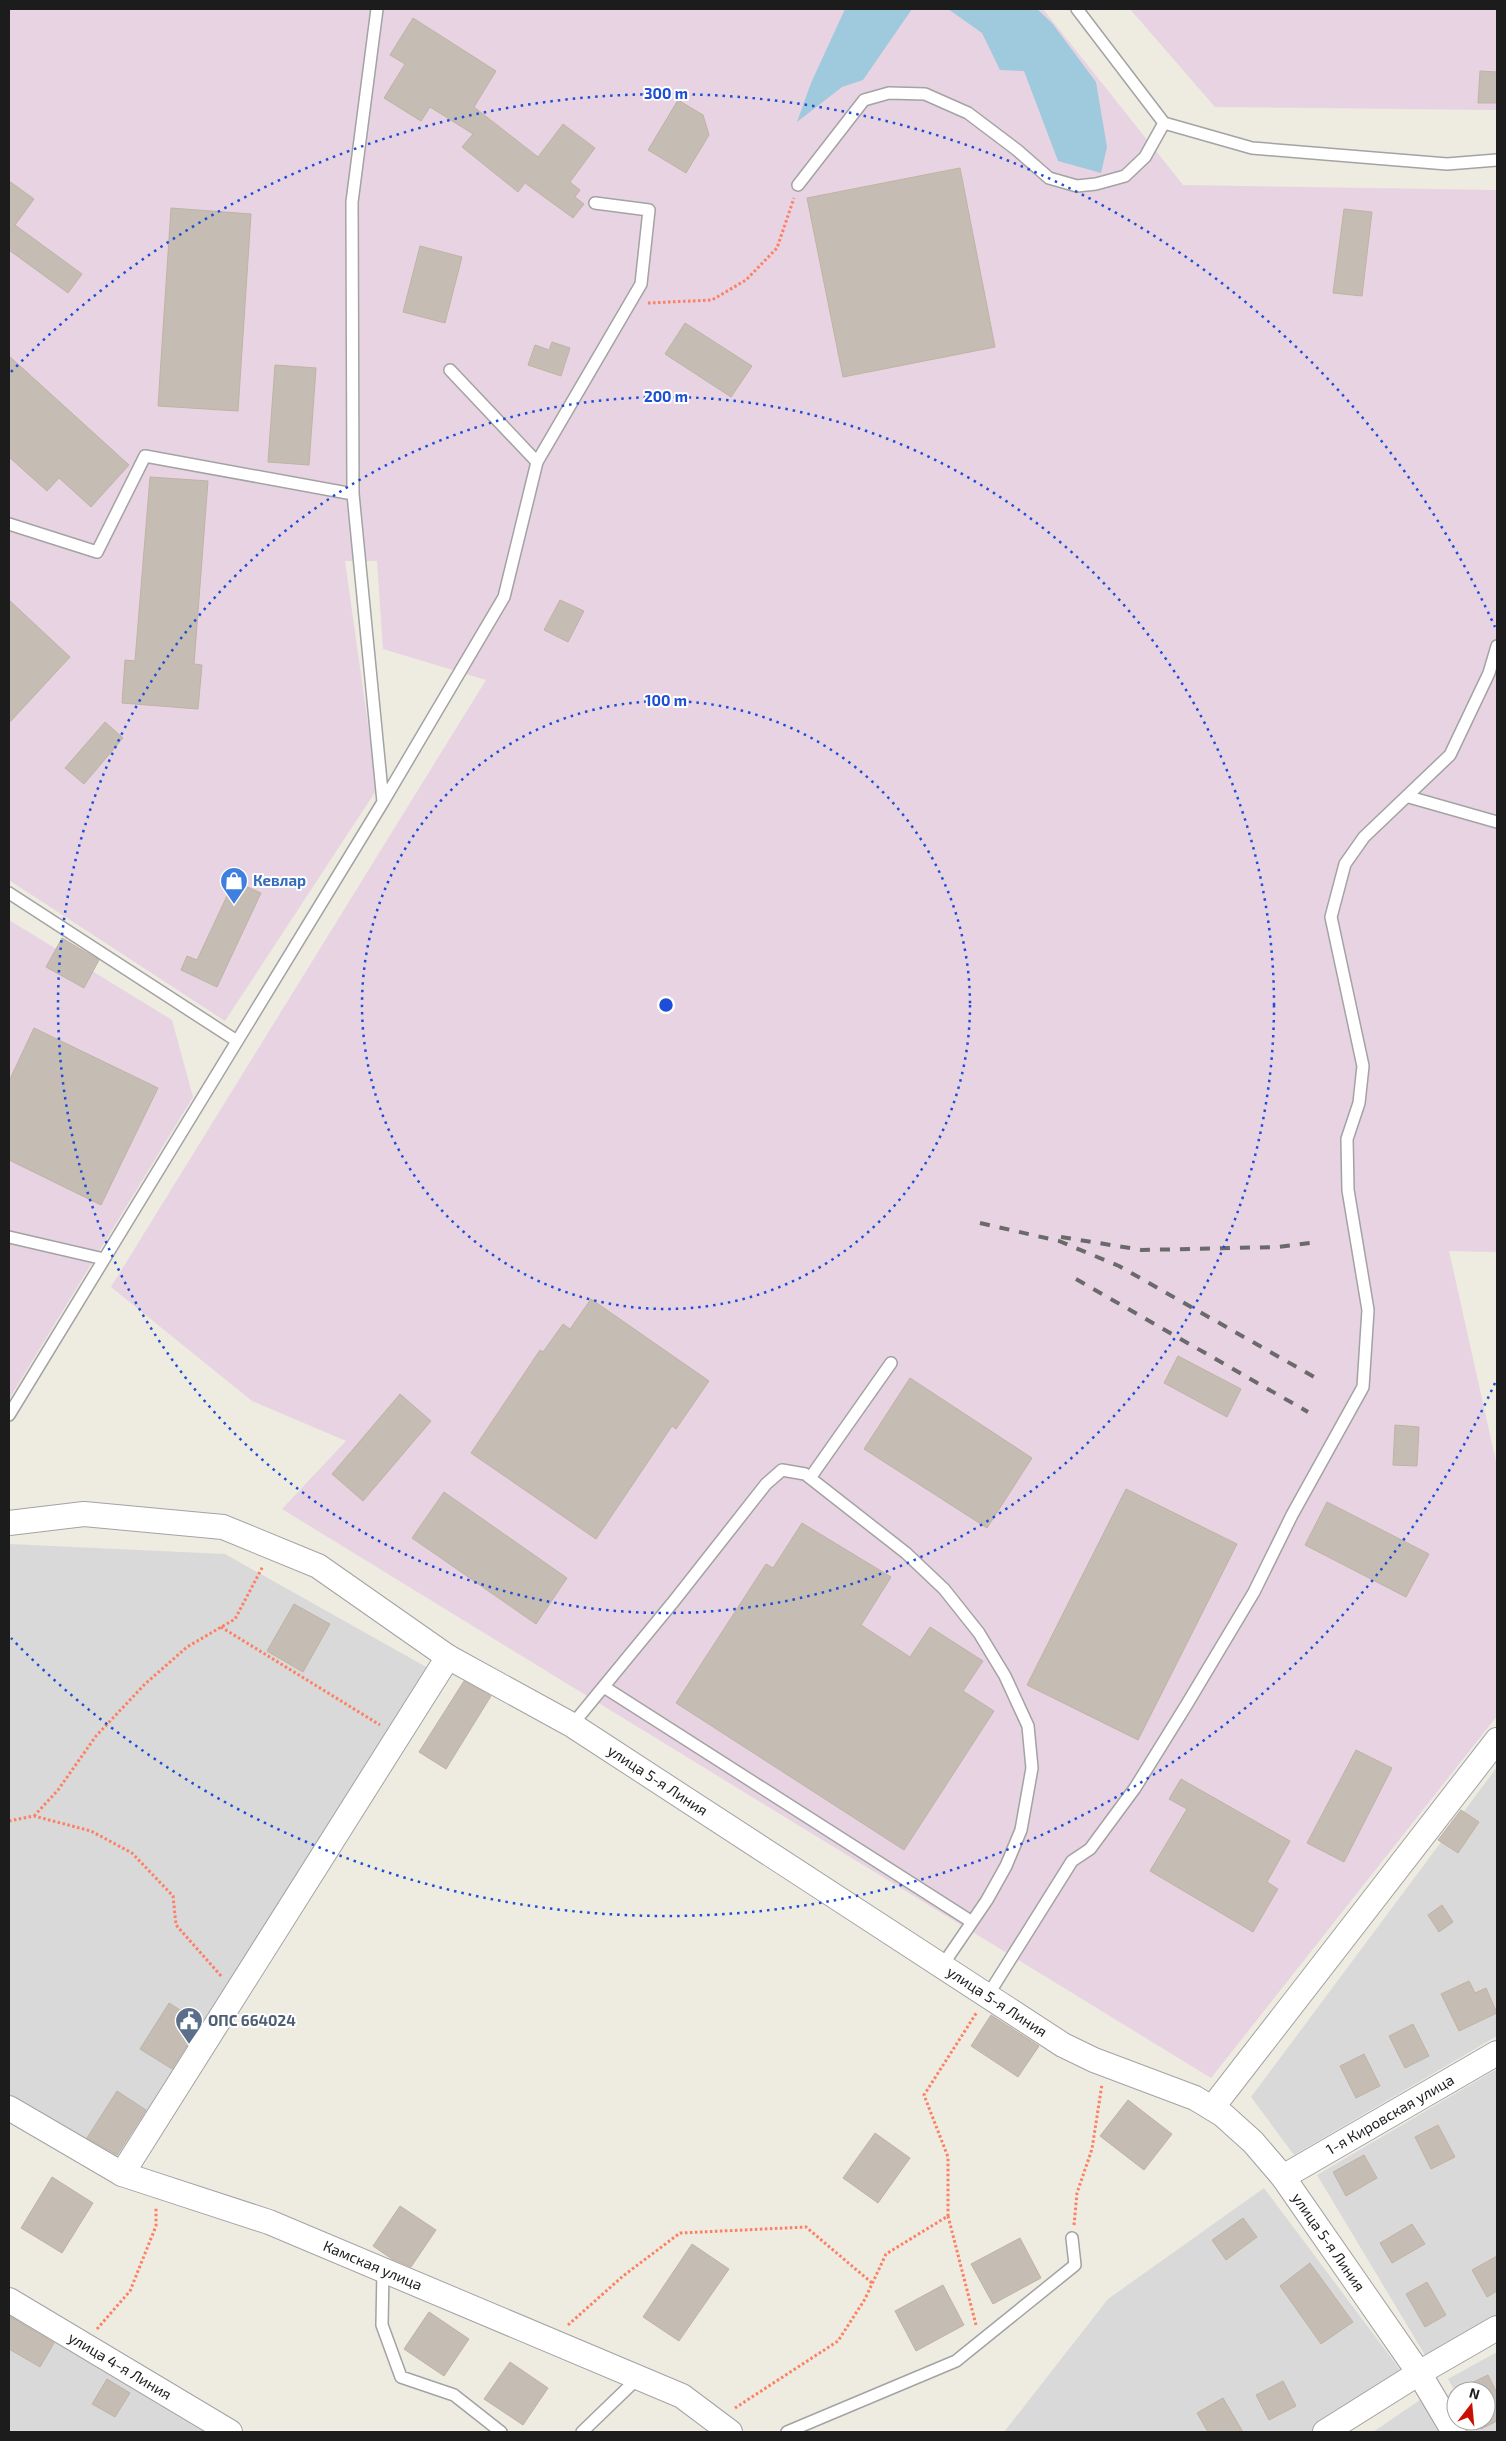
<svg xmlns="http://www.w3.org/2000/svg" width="1506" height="2441" viewBox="0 0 1506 2441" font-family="'Exo 2',sans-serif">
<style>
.residential{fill:#dad9d9}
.industrial{fill:#e7d3e2}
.water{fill:#9fcadd}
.building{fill:#c5bdb4;stroke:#c0b2a3}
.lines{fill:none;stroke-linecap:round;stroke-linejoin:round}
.lane-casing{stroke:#a3a3a3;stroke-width:14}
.street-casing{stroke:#a3a3a3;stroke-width:26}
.path{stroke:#fe7f62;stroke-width:3;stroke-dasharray:2.5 2.5;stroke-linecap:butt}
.lane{stroke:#fff;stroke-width:11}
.street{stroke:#fff;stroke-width:24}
.rail{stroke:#6a6a6a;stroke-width:4;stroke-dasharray:10 10;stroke-linecap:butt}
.ring{fill:none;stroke:#1d4ed8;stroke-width:2.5;stroke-dasharray:2.5 5}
.labels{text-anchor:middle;stroke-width:4;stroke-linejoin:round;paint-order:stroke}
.shop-label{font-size:15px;font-weight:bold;fill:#366cbe;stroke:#fff;text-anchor:start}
.street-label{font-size:15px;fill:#1c1c1c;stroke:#fff}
.service-label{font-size:15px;font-weight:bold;fill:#4e5e75;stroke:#fff;text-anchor:start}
.centre{fill:#1d4ed8;stroke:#fff;stroke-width:2.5}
.ring-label{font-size:15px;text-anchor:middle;font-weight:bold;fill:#1d4ed8;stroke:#fff;stroke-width:4;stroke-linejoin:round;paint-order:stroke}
</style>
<rect width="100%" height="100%" fill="#eeebe1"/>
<!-- residential -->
<path class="residential" d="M9 1544 225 1554 428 1668 121 2169 9 2100Z
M1497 1767V2036L1294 2155 1251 2097Z
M1497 2069V2325L1431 2365 1317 2175Z
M1264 2188 1407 2379 1319 2432H1004L1108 2299Z
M9 2306 216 2432H9Z
M1497 2352V2432H1477L1471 2421H1486V2391H1456V2393L1448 2379Z
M1423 2398 1445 2432H1373Z"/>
<!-- industrial -->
<path class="industrial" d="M9 9H1043L1183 185 1497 190V1252L1449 1251 1497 1466V1716L1211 2078 282 1509 346 1441 252 1401 111 1287 486 680 383 649 377 561H345L377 789 225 1021 9 880Z
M1130 9H1497V110L1215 107Z
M9 920 172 1020 193 1097 9 1399Z"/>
<!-- water -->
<path class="water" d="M845 9H912L863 80 842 87 797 122 811 83Z
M948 9H1037L1052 23 1096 82 1107 147 1101 173 1058 161 1024 71 1000 70 982 33Z"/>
<!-- building -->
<path class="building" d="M413 18 496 71 474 107 538 157 563 124 595 148 570 182 580 190 575 197 584 204 573 218 525 183 518 192 462 147 473 134 430 107 421 121 384 98 405 64 390 55Z
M1480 71 1497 72V103H1478Z
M678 100 703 115 709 135 686 173 648 150Z
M960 168 995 347 843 377 807 198Z
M9 181 34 199 15 225 82 274 68 293 9 250Z
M171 208 251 214 238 411 158 406Z
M1344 209 1372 212 1362 296 1333 293Z
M420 246 462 257 445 323 403 312Z
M685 323 752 366 731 397 665 354Z
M552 342 570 348 561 376 528 365 535 345 549 350Z
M9 356 129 465 91 507 59 478 47 491 9 457Z
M275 365 316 368 309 465 268 462Z
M150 477 208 481 194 664 202 665 198 709 122 703 125 660 135 661Z
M9 600 70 657 9 723Z
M560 600 584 611 568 642 544 630Z
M105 722 123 738 84 784 65 768Z
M234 881 261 893 217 987 181 970 187 956 197 960Z
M62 938 99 960 84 988 46 967Z
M34 1028 158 1088 101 1205 9 1160V1081Z
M591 1299 709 1381 676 1429 672 1426 596 1539 471 1453 540 1350 543 1352 563 1324 570 1329Z
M1178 1356 1241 1389 1227 1417 1164 1383Z
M910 1378 1032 1458 987 1528 864 1449Z
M400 1394 431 1421 363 1501 332 1474Z
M1395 1425 1419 1427 1417 1466 1393 1465Z
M1126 1489 1237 1544 1138 1740 1027 1685Z
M444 1492 567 1578 536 1624 412 1538Z
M1327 1502 1429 1554 1406 1597 1305 1545Z
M802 1523 891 1577 861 1625 910 1657 930 1627 983 1661 963 1691 994 1711 904 1850 676 1703 766 1564 773 1568Z
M294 1604 330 1624 303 1672 267 1651Z
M464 1681 491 1696 446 1769 419 1752Z
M1356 1750 1392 1768 1344 1862 1307 1843Z
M1181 1779 1290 1841 1267 1882 1278 1889 1253 1932 1150 1871 1187 1809 1169 1799Z
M1461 1810 1479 1822 1458 1853 1438 1840Z
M1442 1905 1453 1922 1439 1932 1428 1915Z
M1469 1981 1475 1993 1486 1988 1497 2013 1459 2031 1441 1994Z
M169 2003 201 2023 172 2069 140 2049Z
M991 2015 1039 2046 1018 2077 971 2046Z
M1413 2024 1429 2056 1405 2068 1389 2036Z
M1364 2054 1380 2086 1356 2098 1340 2066Z
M117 2091 146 2110 117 2155 87 2138Z
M1128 2100 1172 2134 1144 2170 1100 2136Z
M1438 2125 1455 2157 1431 2169 1415 2137Z
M875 2133 910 2158 878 2203 843 2178Z
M1364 2155 1377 2178 1346 2196 1333 2172Z
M52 2177 93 2203 62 2253 21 2228Z
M400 2206 436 2230 411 2267 392 2259 373 2246Z
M1243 2218 1257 2237 1226 2260 1212 2240Z
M1412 2224 1425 2244 1392 2263 1380 2243Z
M1020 2238 1041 2278 993 2304 971 2264Z
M692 2244 729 2269 679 2341 643 2317Z
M1497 2256V2291L1487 2297 1472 2270Z
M1310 2263 1353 2322 1321 2344 1280 2286Z
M1427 2282 1446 2315 1425 2327 1406 2294Z
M943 2285 964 2325 916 2351 895 2311Z
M429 2312 469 2339 444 2376 404 2349Z
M9 2316 54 2343 40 2367 9 2349Z
M510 2362 548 2388 523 2425 484 2399Z
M1488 2375 1497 2393V2421L1481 2429 1477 2421H1486V2391H1462L1461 2388Z
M107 2379 130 2393 115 2417 92 2404Z
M1283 2381 1296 2406 1269 2420 1256 2395Z
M1223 2398 1243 2432H1208L1197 2413Z"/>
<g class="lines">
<defs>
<path id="lane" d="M1077 9 1164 123 1252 148 1447 164 1497 160
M798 185 864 100 889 93 925 94 968 113 1017 150 1049 178 1077 186 1096 184 1125 176 1145 157 1164 123
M537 462 641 284 649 210 595 203
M9 524 97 552 145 456 353 494
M1409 797 1497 822
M383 802 504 597 537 462 450 370
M9 893 237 1041
M9 1237 104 1259
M9 1415 383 802 353 494 352 202 377 9
M810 1478 891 1363
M604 1687 972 1922
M572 1725 674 1601 766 1484 782 1470 805 1474 906 1553 944 1589 979 1633 1005 1676 1028 1726 1032 1768 1021 1830 1006 1866 987 1900 942 1966
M988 1995 1072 1861 1090 1849 1135 1788 1187 1704 1254 1592 1292 1515 1363 1387 1368 1310 1348 1190 1347 1139 1359 1103 1363 1066 1331 917 1345 864 1364 837 1450 755 1489 673 1497 646
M383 2270 382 2325 401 2377 454 2395 501 2432
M582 2432 638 2378
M787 2432 956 2361 1075 2265 1072 2238"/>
<g id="street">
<path id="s1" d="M9 1523 84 1514 223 1527 318 1566 448 1657 572 1725 1063 2045 1094 2060 1195 2098 1223 2115 1253 2142 1283 2177 1419 2373 1454 2432"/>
<path id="s2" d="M9 2108 122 2174 269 2222 682 2396 730 2432"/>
<path d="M1212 2108 1497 1740"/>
<path d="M122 2174 448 1657"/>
<path id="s3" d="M1283 2177 1497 2053"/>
<path id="s4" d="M9 2300 230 2432"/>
<path d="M1325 2432 1419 2373 1497 2328"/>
</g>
</defs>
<!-- lane casing -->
<use href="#lane" class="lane-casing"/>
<!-- street casing -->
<use href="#street" class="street-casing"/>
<!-- path -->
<path class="path" d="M648 303 712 300 746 280 777 248 794 198
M221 1627 380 1725
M34 1816 58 1790 96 1736 145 1684 187 1647 235 1619 263 1566
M9 1821 34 1816 91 1831 132 1853 173 1896 176 1925 222 1977
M948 2216 976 2325
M1074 2225 1077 2193 1092 2149 1102 2084
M568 2325 623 2276 680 2233 806 2227 872 2283
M97 2329 130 2291 156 2226V2208
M735 2408 838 2341 865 2299 886 2254 948 2216V2157L924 2095 977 2012"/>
<!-- lane -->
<use href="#lane" class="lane"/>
<!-- street -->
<use href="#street" class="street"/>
<!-- rail -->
<path class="rail" d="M980 1223 1059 1241 1119 1266 1316 1378
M1061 1237 1142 1250 1278 1247 1317 1242
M1076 1279 1308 1412"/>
</g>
<!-- distance rings -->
<g class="ring">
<circle cx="666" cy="1005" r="304"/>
<circle cx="666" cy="1005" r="608"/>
<path d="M1495 1383A911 911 0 0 1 11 1638M11 372A911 911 0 0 1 1495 627"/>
</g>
<!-- icons -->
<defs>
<symbol id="shop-pin" viewBox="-11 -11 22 30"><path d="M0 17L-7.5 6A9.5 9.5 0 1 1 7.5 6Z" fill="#3f7fe0" stroke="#fff"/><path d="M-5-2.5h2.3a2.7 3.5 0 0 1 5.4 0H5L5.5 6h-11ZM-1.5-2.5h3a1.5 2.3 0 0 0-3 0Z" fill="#fff"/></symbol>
<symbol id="civic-pin" viewBox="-11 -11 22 30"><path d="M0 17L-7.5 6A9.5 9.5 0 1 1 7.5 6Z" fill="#5c6f8a" stroke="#fff"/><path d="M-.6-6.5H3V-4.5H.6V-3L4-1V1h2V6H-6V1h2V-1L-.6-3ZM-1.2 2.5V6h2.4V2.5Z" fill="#fff"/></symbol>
</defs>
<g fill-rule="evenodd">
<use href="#shop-pin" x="218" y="865" width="32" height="43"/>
<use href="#civic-pin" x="173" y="2005" width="32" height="43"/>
</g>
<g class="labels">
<!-- shop labels -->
<g class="shop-label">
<text x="253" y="886">Кевлар</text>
</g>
<!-- street labels -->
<g class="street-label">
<text dy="5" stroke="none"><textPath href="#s1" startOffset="720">улица 5-я Линия</textPath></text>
<text dy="5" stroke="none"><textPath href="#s1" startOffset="1125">улица 5-я Линия</textPath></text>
<text dy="5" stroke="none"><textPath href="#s3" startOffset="124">1-я Кировская улица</textPath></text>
<text dy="5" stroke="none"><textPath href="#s1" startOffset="1545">улица 5-я Линия</textPath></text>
<text dy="5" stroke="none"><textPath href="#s2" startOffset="398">Камская улица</textPath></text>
<text dy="5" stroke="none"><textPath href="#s4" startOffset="129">улица 4-я Линия</textPath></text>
</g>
<!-- service labels -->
<g class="service-label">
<text x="208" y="2026">ОПС 664024</text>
</g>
</g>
<circle cx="666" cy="1005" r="8" class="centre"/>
<g class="ring-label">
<text x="666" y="99">300 m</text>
<text x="666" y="402">200 m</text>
<text x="666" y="706">100 m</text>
</g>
<!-- border -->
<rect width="1506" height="2441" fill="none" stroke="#1c1c1c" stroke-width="20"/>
<!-- north arrow -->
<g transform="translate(1471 2406) rotate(16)"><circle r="24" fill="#ffffff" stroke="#a4a4a4"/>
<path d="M0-4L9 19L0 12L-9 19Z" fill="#c81100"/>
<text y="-8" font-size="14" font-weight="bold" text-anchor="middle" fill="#1c1c1c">N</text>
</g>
</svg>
